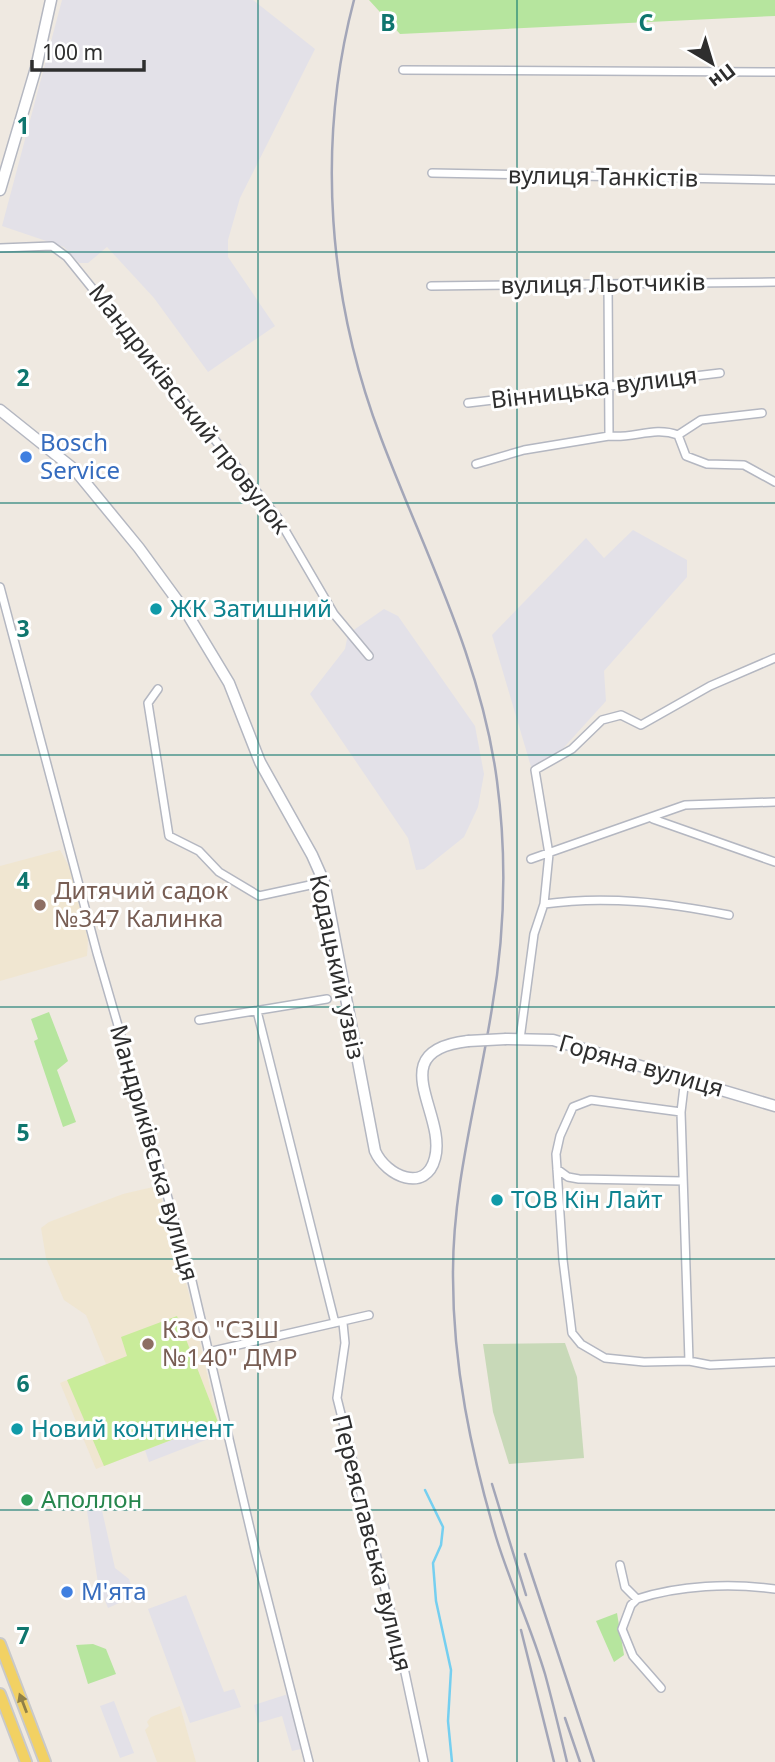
<svg xmlns="http://www.w3.org/2000/svg" width="775" height="1762" viewBox="0 0 775 1762" font-family="'Noto Sans',sans-serif">
<style>
.industrial{fill:#e3e1e8}
.education{fill:#f0e6d1}
.green{fill:#b6e59e}
.cemetery{fill:#c8d9b8}
.pitch{fill:#c9ec9a}
.lines{fill:none;stroke-linecap:round;stroke-linejoin:round}
.stream{stroke:#75cff0;stroke-width:2.5}
.street-casing{stroke:#b4b7c1;stroke-width:10}
.secondary-casing{stroke:#b4b7c1;stroke-width:13}
.primary-casing{stroke:#c9c9c9;stroke-width:14}
.street{stroke:#fff;stroke-width:7}
.secondary{stroke:#fff;stroke-width:10}
.primary{stroke:#f2d163;stroke-width:10}
.rail{stroke:#a3a6b8;stroke-width:2.5}
.secondary-bridge-casing{stroke:#b4b7c1;stroke-width:13;stroke-linecap:butt}
.secondary-bridge{stroke:#fff;stroke-width:10}
.oneway{fill:#908048}
.grid{fill:none;stroke:#0f766e;stroke-width:2;stroke-opacity:0.55}
.shop-dot{fill:#3f7fe0;stroke:#fff;stroke-width:2.5}
.culture-dot{fill:#0f9aa8;stroke:#fff;stroke-width:2.5}
.education-dot{fill:#8d6e63;stroke:#fff;stroke-width:2.5}
.leisure-dot{fill:#2e9e5b;stroke:#fff;stroke-width:2.5}
.labels{text-anchor:middle;stroke-width:6;stroke-linejoin:round;paint-order:stroke}
.street-label{font-size:24px;fill:#2e2e2e;stroke:#fff}
.shop-label{font-size:24px;fill:#366cbe;stroke:#fff;text-anchor:start}
.culture-label{font-size:24px;fill:#0d838f;stroke:#fff;text-anchor:start}
.education-label{font-size:24px;fill:#785e54;stroke:#fff;text-anchor:start}
.leisure-label{font-size:24px;fill:#27864d;stroke:#fff;text-anchor:start}
.grid-label{font-size:23px;text-anchor:middle;font-weight:bold;fill:#0f766e;stroke:#fff;stroke-width:6;stroke-linejoin:round;paint-order:stroke}
</style>
<rect width="100%" height="100%" fill="#efe9e1"/>
<!-- industrial -->
<path class="industrial" d="M62 0H253L315 49 240 198 228 240V257L275 326 208 372 154 298 107 247 88 263H79L64 247 2 226Z
M633 530 687 560V577L604 671 606 701 558 754 532 770 492 635 586 538 604 558Z
M384 609 398 616 475 726 484 774 478 807 464 837 424 869 416 870 408 838 310 694 345 649 348 634Z
M211 1425 216 1436 149 1462 145 1450Z
M86 1504 101 1506 115 1568 129 1579 135 1596 108 1608 98 1583Z
M186 1595 224 1692 234 1689 241 1707 190 1723 148 1609Z
M288 1694 301 1749 292 1751 282 1716 258 1723 254 1705Z
M114 1701 134 1753 120 1758 100 1706Z"/>
<!-- education -->
<path class="education" d="M60 850 71 870 88 940 87 956 0 981V866Z
M153 1187 160 1193 189 1294 218 1422 96 1469 60 1383 106 1364 86 1315 64 1300 46 1258 41 1228 49 1222 123 1194Z
M180 1706 196 1762H157L145 1730 149 1726 147 1722 151 1717Z"/>
<!-- green -->
<path class="green" d="M369 0H775V16L400 34Z
M49 1012 68 1061 57 1070 76 1122 63 1127 34 1041 38 1039 31 1019Z
M617 1613 624 1655 614 1662 596 1621Z
M93 1644 106 1649 116 1674 88 1684 76 1645Z"/>
<!-- cemetery -->
<path class="cemetery" d="M565 1343 577 1377 584 1458 509 1464 493 1412 483 1344Z"/>
<!-- pitch -->
<path class="pitch" d="M177 1316 218 1422 104 1466 67 1380 127 1356 121 1337Z"/>
<g class="lines">
<!-- stream -->
<path class="stream" d="M425 1490 443 1527 441 1545 433 1563 436 1601 451 1670 448 1721 452 1762"/>
<defs>
<path id="street" d="M403 70 775 72
M432 173 775 180
M0 248 52 246 67 257 278 518 334 614 369 656
M608 282 609 436
M431 286 775 282
M468 403 720 373
M678 435 686 456 707 464 744 465 775 482
M476 464 524 450 609 436C633 439 654 426 678 435L701 420 762 413
M0 587 97 953 192 1281 256 1554 309 1762
M158 689 148 703 169 836 199 851 219 872 259 896 324 882
M653 819 775 862
M531 859 685 805 775 802
M544 904C607 895 668 903 729 915
M257 1011 335 1323
M199 1020 327 999
M520 1039 534 934 544 904 549 854 535 770 572 749 602 720 621 715 641 725 710 686 775 658
M685 1078 681 1112 689 1361
M681 1112 591 1100 573 1107 560 1136 556 1154 563 1260 572 1333 581 1344 605 1358 644 1362 689 1361 710 1365 775 1362
M557 1169 568 1177 579 1179 683 1181
M343 1323 345 1343 337 1398 400 1649 424 1762
M208 1352 369 1315
M620 1565 625 1587 637 1599C680 1585 731 1583 775 1589
M637 1599 631 1605 622 1629 633 1656 661 1688"/>
<path id="secondary" d="M0 190 36 68 51 0
M0 410 75 470 139 548 188 615 229 683 260 762 312 855 324 882 375 1151C386 1176 426 1194 435 1158 447 1113 381 1051 468 1041
M506 1039 553 1040 775 1106"/>
<path id="primary" d="M0 1644 45 1762
M0 1694 26 1762"/>
</defs>
<!-- street casing -->
<use href="#street" class="street-casing"/>
<!-- secondary casing -->
<use href="#secondary" class="secondary-casing"/>
<!-- primary casing -->
<use href="#primary" class="primary-casing"/>
<!-- street -->
<use href="#street" class="street"/>
<!-- secondary -->
<use href="#secondary" class="secondary"/>
<!-- primary -->
<use href="#primary" class="primary"/>
<!-- rail -->
<path class="rail" d="M354 0C316 144 328 299 381 438 424 552 481 659 497 781 507 857 505 933 492 1008 478 1098 452 1186 453 1277 453 1366 471 1452 496 1537 510 1583 531 1627 545 1674 553 1703 560 1733 567 1762
M492 1484 526 1595
M525 1554 594 1762
M521 1630 554 1762
M565 1718 580 1762"/>
<defs>
<path id="secondary-bridge" d="M468 1041 506 1039"/>
</defs>
<!-- secondary-bridge casing -->
<use href="#secondary-bridge" class="secondary-bridge-casing"/>
<!-- secondary-bridge -->
<use href="#secondary-bridge" class="secondary-bridge"/>
</g>
<!-- one-way arrows -->
<defs><path id="oneway-solid" d="M-6-.8H1V-3.2L6.5 0L1 3.2V.8H-6Z" transform="scale(1.75)"/></defs>
<use class="oneway" href="#oneway-solid" transform="translate(23 1703) rotate(-111)"/>
<!-- grid -->
<path class="grid" d="M258 0V1762M517 0V1762M0 252H775M0 503H775M0 755H775M0 1007H775M0 1259H775M0 1510H775"/>
<!-- markers -->
<g class="shop-dot">
<circle cx="26" cy="457" r="7"/>
<circle cx="67" cy="1592" r="7"/>
</g>
<g class="culture-dot">
<circle cx="156" cy="609" r="7"/>
<circle cx="497" cy="1200" r="7"/>
<circle cx="17" cy="1429" r="7"/>
</g>
<g class="education-dot">
<circle cx="40" cy="905" r="7"/>
<circle cx="148" cy="1344" r="7"/>
</g>
<circle class="leisure-dot" cx="27" cy="1500" r="7"/>
<g class="labels">
<!-- street labels -->
<g class="street-label">
<text transform="translate(603 177) rotate(1)" y="8">вулиця Танкістів</text>
<text transform="translate(603 284) rotate(-1)" y="8">вулиця Льотчиків</text>
<text transform="translate(594 388) rotate(-7)" y="8">Вінницька вулиця</text>
<text transform="translate(189 409) rotate(52)" y="8">Мандриківський провулок</text>
<text transform="translate(337 967) rotate(78)" y="8">Кодацький узвіз</text>
<text transform="translate(641 1066) rotate(16)" y="8">Горяна вулиця</text>
<text transform="translate(154 1153) rotate(74)" y="8">Мандриківська вулиця</text>
<text transform="translate(372 1543) rotate(76)" y="8">Переяславська вулиця</text>
</g>
<!-- shop labels -->
<g class="shop-label">
<text x="40" y="451">Bosch<tspan x="40" dy="28">Service</tspan></text>
<text x="81" y="1600">М'ята</text>
</g>
<!-- culture labels -->
<g class="culture-label">
<text x="170" y="617">ЖК Затишний</text>
<text x="511" y="1208">ТОВ Кін Лайт</text>
<text x="31" y="1437">Новий континент</text>
</g>
<!-- education labels -->
<g class="education-label">
<text x="54" y="899">Дитячий садок<tspan x="54" dy="28">№347 Калинка</tspan></text>
<text x="162" y="1338">КЗО "СЗШ<tspan x="162" dy="28">№140" ДМР</tspan></text>
</g>
<!-- leisure labels -->
<g class="leisure-label">
<text x="41" y="1508">Аполлон</text>
</g>
</g>
<g class="grid-label">
<text x="388" y="31">B</text>
<text x="646" y="31">C</text>
<text x="23" y="134">1</text>
<text x="23" y="386">2</text>
<text x="23" y="637">3</text>
<text x="23" y="889">4</text>
<text x="23" y="1141">5</text>
<text x="23" y="1392">6</text>
<text x="23" y="1644">7</text>
</g>
<!-- north arrow -->
<g transform="translate(712 63) rotate(142)" stroke="#ffffff" stroke-width="5" paint-order="stroke">
<path d="M0-5L12 26L0 18L-12 26Z" fill="#2e2e2e"/>
<text y="-10" font-size="19" font-weight="bold" text-anchor="middle" fill="#2e2e2e">Пн</text>
</g>
<!-- scale -->
<path d="M32 60v10h112v-10" fill="none" stroke="#2e2e2e" stroke-width="3.5"/>
<text x="42" y="60" font-size="21" fill="#2e2e2e" stroke="#ffffff" stroke-width="5" paint-order="stroke">100 m</text>
</svg>
